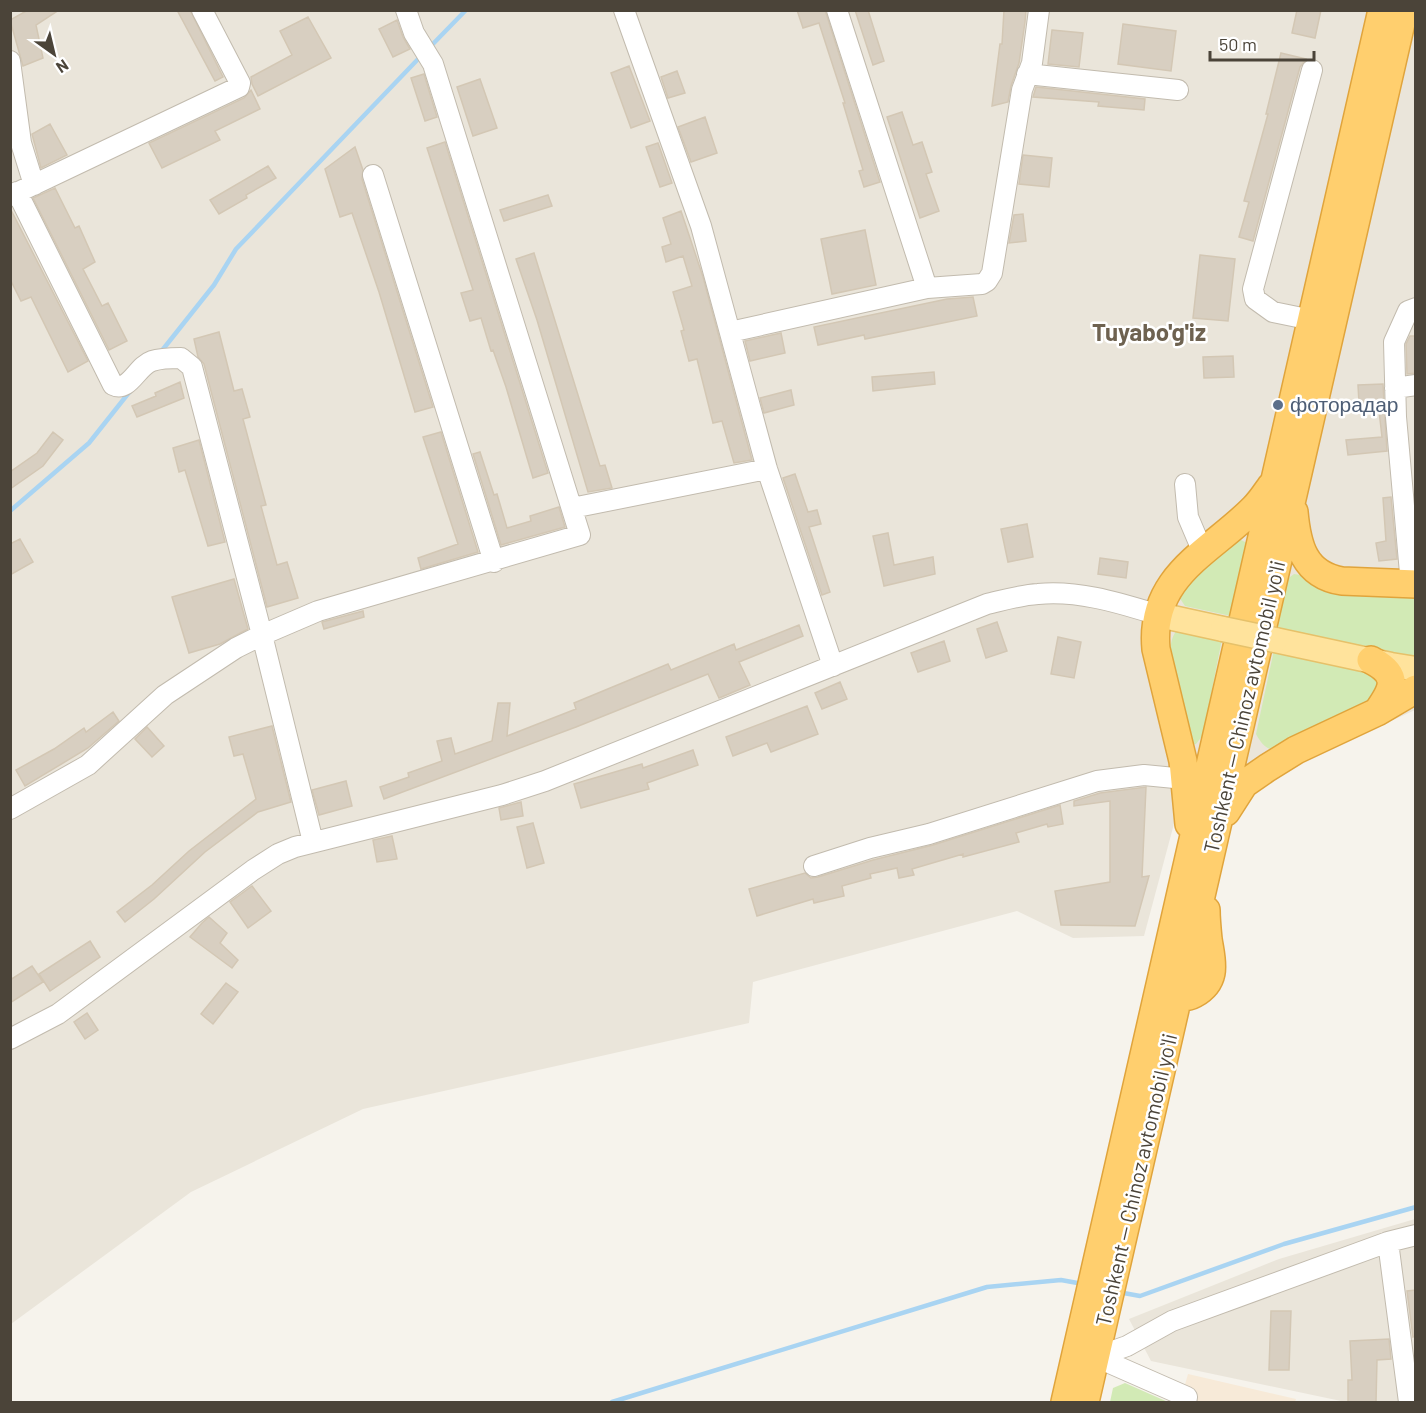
<svg xmlns="http://www.w3.org/2000/svg" width="1426" height="1413" viewBox="0 0 1426 1413" font-family="Barlow,sans-serif">
<style>
.residential{fill:#eae5da}
.commercial{fill:#f7ead8}
.green{fill:#d2eab5}
.lines{fill:none;stroke-linecap:round;stroke-linejoin:round}
.stream{stroke:#a9d4f2;stroke-width:4.5}
.building{fill:#d8cfc1;stroke:#d3c7b4;stroke-width:1.5}
.minor-casing{stroke:#c2bbae;stroke-width:22}
.major-casing{stroke:#e6c16a;stroke-width:27}
.highway-casing{stroke:#e0a43c;stroke-width:30}
.minor{stroke:#fff;stroke-width:20}
.major{stroke:#ffe39c;stroke-width:24}
.highway{stroke:#ffcf6e;stroke-width:27}
.major-bridge-casing{stroke:#e6c16a;stroke-width:27;stroke-linecap:butt}
.major-bridge{stroke:#ffe39c;stroke-width:24}
.service-dot{fill:#5c6f8a;stroke:#fff;stroke-width:2}
.labels{text-anchor:middle;stroke-width:5;stroke-linejoin:round;paint-order:stroke}
.service-label{font-size:21px;fill:#4e5e75;stroke:#fff;text-anchor:start}
.street-label{font-size:21px;fill:#4b4439;stroke:#fff}
.quarter-label{font-size:24px;font-weight:bold;fill:#6e6250;stroke:#fff}
</style>
<rect width="100%" height="100%" fill="#f6f3ec"/>
<!-- residential -->
<path class="residential" d="M11 11H1415V710L1175 820 1144 936 1073 938 1017 911 753 982 749 1023 363 1109 191 1192 11 1324Z
M1415 1219V1402H1341V1401L1151 1361 1129 1319 1279 1259Z"/>
<!-- commercial -->
<path class="commercial" d="M1188 1374 1296 1399 1295 1402H1180Z"/>
<!-- green -->
<path class="green" d="M1239 539 1247 543 1231 616 1185 606 1179 597V589Z
M1294 574 1415 594V656L1405 657 1275 627 1286 580Z
M1177 630 1222 639 1203 735 1196 744 1190 745C1183 718 1158 652 1177 630Z
M1274 650 1367 670 1379 681V699L1278 751C1266 749 1262 745 1256 734Z
M1125 1383 1168 1402H1110L1113 1388Z"/>
<g class="lines">
<!-- stream -->
<path class="stream" d="M429 48 466 10
M160 353 214 285 236 249 421 56
M10 511 89 443 131 390
M1118 1292 1140 1296 1284 1244 1416 1207
M612 1402 987 1287 1061 1280 1083 1284"/>
</g>
<!-- building -->
<path class="building" d="M28 10H59L36 25 43 58 23 66 10 20Z
M177 10H190L223 77 215 81Z
M797 10H825L880 182 864 187 859 171 863 170 843 103H845L819 23 803 28Z
M855 10H868L884 61 873 65Z
M1004 10H1026L1025 22 1019 63 1011 86 1008 102 992 106 1000 44H1002Z
M1297 10H1321L1315 38 1292 33Z
M308 17 331 58 258 96 252 84 251 77 292 55 280 31Z
M397 20 403 37 410 49 393 57 379 29Z
M1123 24 1176 31 1171 71 1118 64Z
M1052 30 1083 33 1079 67 1048 64Z
M1281 53 1306 59 1300 67 1253 241 1239 237 1249 202 1244 201 1268 114H1266Z
M629 66 650 121 631 128 611 73Z
M677 71 685 93 668 98 661 77Z
M424 74 437 117 425 121 411 78Z
M480 79 497 128 473 136 457 87Z
M1036 87 1145 99 1144 110 1098 106 1099 102 1033 97Z
M251 90 260 109 215 131 220 140 162 168 149 143 244 98Z
M902 112 913 145 922 142 932 172 926 174 939 211 920 218 887 117Z
M705 117 717 153 691 162 678 127Z
M50 124 67 155 41 168 32 134Z
M445 142 548 473 533 478 506 387 493 350 491 351 481 318 470 321 461 293 473 290 427 148Z
M658 143 672 183 660 187 646 147Z
M355 147 363 170 362 179 433 407 415 412 379 292 352 213 340 217 325 169Z
M1023 155 1052 158 1049 187 1019 184Z
M268 166 276 178 246 195 247 198 219 214 210 200Z
M55 188 75 228 79 226 95 262 83 269 102 306 108 303 127 341 109 350 33 198Z
M548 195 552 206 504 221 500 210Z
M10 208 88 361 68 372 31 297 21 301 10 279Z
M681 211 703 277 752 460 734 463 722 421 713 423 697 359 689 361 681 331 684 330 673 292 692 286 683 256 666 262 662 247 671 244 663 218Z
M1023 214 1026 241 1009 243 1014 215Z
M865 230 876 285 832 294 821 239Z
M534 253 600 466 605 465 612 488 588 492 537 320 516 259Z
M1200 255 1235 259 1228 321 1193 318Z
M973 297 977 316 865 339 864 335 818 345 814 327 947 299Z
M219 332 234 391 242 389 250 417 243 419 266 505 261 506 277 565 287 562 298 598 267 607 204 364 198 357 194 339Z
M781 333 785 353 750 361 745 341Z
M1410 336H1416V373L1407 374 1406 344Z
M1233 356 1234 377 1204 378 1203 357Z
M934 372 935 384 873 391 872 377Z
M180 382 184 398 137 417 132 406 156 396 155 393Z
M1383 384 1387 451 1348 455 1346 440 1382 437 1378 402 1359 403 1358 385Z
M791 390 794 405 764 413 760 398Z
M53 432 63 440 43 466 10 489V472L37 453Z
M441 432 478 552 421 569 418 558 458 544 423 437Z
M199 440 225 542 208 546 185 470 179 472 173 448Z
M480 452 494 495 497 494 507 528 531 521 530 516 559 507 565 527 501 545 473 454Z
M795 474 808 512 817 510 821 524 809 527 830 592 822 595 783 478Z
M1391 497 1397 559 1379 561 1376 543 1386 541 1383 498Z
M1027 524 1033 557 1008 562 1001 529Z
M888 533 894 565 933 557 935 574 884 586 873 536Z
M20 539 33 562 10 575V544Z
M1100 558 1128 562 1126 578 1098 574Z
M234 579 248 629 220 644 189 653 172 597Z
M363 611 364 617 324 629 322 622Z
M997 622 1007 651 986 658 977 629Z
M799 625 803 636 739 662 750 685 724 696 719 698 708 674 576 727 384 799 380 787 409 777 408 773 442 761 437 741 451 738 455 754 492 741 498 703H510L507 736 576 709 574 703 668 664 671 670 734 644 736 650Z
M1058 637 1081 642 1074 678 1051 674Z
M944 641 950 661 918 672 911 653Z
M840 682 847 699 822 709 815 693Z
M807 706 818 734 771 752 767 743 733 756 726 737Z
M113 712 119 721 88 748 25 786 16 770 54 749 84 728 86 732Z
M272 726 291 802 258 812 205 852 154 899 125 922 117 912 152 885 189 851 256 799 243 754 234 756 229 737Z
M147 727 164 746 152 757 135 739Z
M693 750 698 765 647 783 649 789 581 808 574 784 642 764 643 768Z
M346 781 352 806 319 815 312 790Z
M1146 787 1142 877 1149 876 1135 926 1061 925 1055 891 1110 882V801L1074 806V801L1100 793Z
M521 802 523 816 501 820 499 808Z
M1060 805 1063 824 1048 827 1047 824 1016 833 1019 842 963 857V854L912 869 914 875 899 878 897 868 870 874 871 878 842 886 844 896 814 903 813 899 757 916 749 889 805 873 811 878 818 877 873 860 933 845Z
M533 823 544 863 527 868 517 827Z
M392 836 397 859 377 862 373 840Z
M252 886 271 911 248 928 230 902Z
M209 917 227 933 220 943 238 960 232 968 190 937 202 923Z
M90 941 100 957 50 991 39 974Z
M32 966 43 982 10 1003V980Z
M226 983 238 992 213 1024 201 1014Z
M87 1013 98 1030 85 1039 74 1022Z
M1416 1290V1336L1413 1337 1407 1291Z
M1271 1311H1291L1289 1370H1269Z
M1389 1339 1391 1359 1377 1360 1376 1402H1348V1380H1352L1350 1341Z"/>
<g class="lines">
<defs>
<path id="minor" d="M624 10 701 226 767 469 833 666
M10 61 21 143 34 185
M1027 74 1178 90
M373 175 494 562
M17 192 113 385C129 393 137 366 152 361 161 358 172 358 181 358L192 367 262 635 313 842
M10 196 239 87 240 83 202 10
M927 288 982 284 987 281 992 273 1022 90 1032 63 1039 10
M1312 320 1273 312 1255 299 1253 289 1312 70
M730 332 927 288 837 10
M1395 388 1416 385
M1185 484 1188 517 1202 550
M572 508 767 469
M1411 584 1396 417 1394 342 1408 311 1416 308
M10 809 88 765 165 695 236 648 262 635 318 611 580 535 433 64 414 33 406 10
M814 866 870 848 929 834 1097 781 1144 775 1185 779
M10 1039 58 1014 253 870 278 854 295 847 502 795 545 781 987 604C1004 600 1021 595 1038 594 1079 590 1119 603 1159 615
M1388 1242 1409 1402
M1096 1357 1127 1346 1172 1321 1388 1242 1416 1235
M1096 1357 1187 1397 1186 1402"/>
<path id="major" d="M1159 615 1223 629
M1275 640 1391 665 1416 669"/>
<path id="highway" d="M1294 512C1297 545 1304 575 1342 581L1416 584
M1371 660C1400 675 1394 688 1377 712
M1226 812 1244 784 1267 768 1296 750 1377 712 1416 689
M1189 824 1183 761 1156 649C1149 575 1211 552 1254 508 1261 501 1266 493 1271 486
M1167 992C1176 997 1185 999 1194 994 1219 980 1211 960 1208 939 1207 929 1206 919 1206 910
M1065 1402 1382 10
M1085 1402 1404 10"/>
</defs>
<!-- minor casing -->
<use href="#minor" class="minor-casing"/>
<!-- major casing -->
<use href="#major" class="major-casing"/>
<!-- highway casing -->
<use href="#highway" class="highway-casing"/>
<!-- minor -->
<use href="#minor" class="minor"/>
<!-- major -->
<use href="#major" class="major"/>
<!-- highway -->
<use href="#highway" class="highway"/>
<defs>
<path id="major-bridge" d="M1223 629 1275 640"/>
</defs>
<!-- major-bridge casing -->
<use href="#major-bridge" class="major-bridge-casing"/>
<!-- major-bridge -->
<use href="#major-bridge" class="major-bridge"/>
</g>
<!-- markers -->
<circle class="service-dot" cx="1278" cy="405" r="6"/>
<g class="labels">
<!-- service labels -->
<g class="service-label">
<text x="1290" y="412">фоторадар</text>
</g>
<!-- street labels -->
<g class="street-label">
<text transform="translate(1245 707) rotate(-77)" y="7">Toshkent — Chinoz avtomobil yoʻli</text>
<text transform="translate(1137 1180) rotate(-77)" y="7">Toshkent — Chinoz avtomobil yoʻli</text>
</g>
<!-- quarter labels -->
<g class="quarter-label">
<text x="1149" y="341">Tuyabo'g'iz</text>
</g>
</g>
<!-- border -->
<rect width="1426" height="1413" fill="none" stroke="#4b4439" stroke-width="24"/>
<!-- north arrow -->
<g transform="translate(54 54) rotate(146)" stroke="#ffffff" stroke-width="4.5" paint-order="stroke">
<path d="M0-4.5L10 22L0 15L-10 22Z" fill="#4b4439"/>
<text y="-9" font-size="16" font-weight="bold" text-anchor="middle" fill="#4b4439">N</text>
</g>
<!-- scale -->
<path d="M1210 51v9h104v-9" fill="none" stroke="#4b4439" stroke-width="3"/>
<text x="1219" y="51" font-size="18" fill="#4b4439" stroke="#ffffff" stroke-width="4.5" paint-order="stroke">50 m</text>
</svg>
